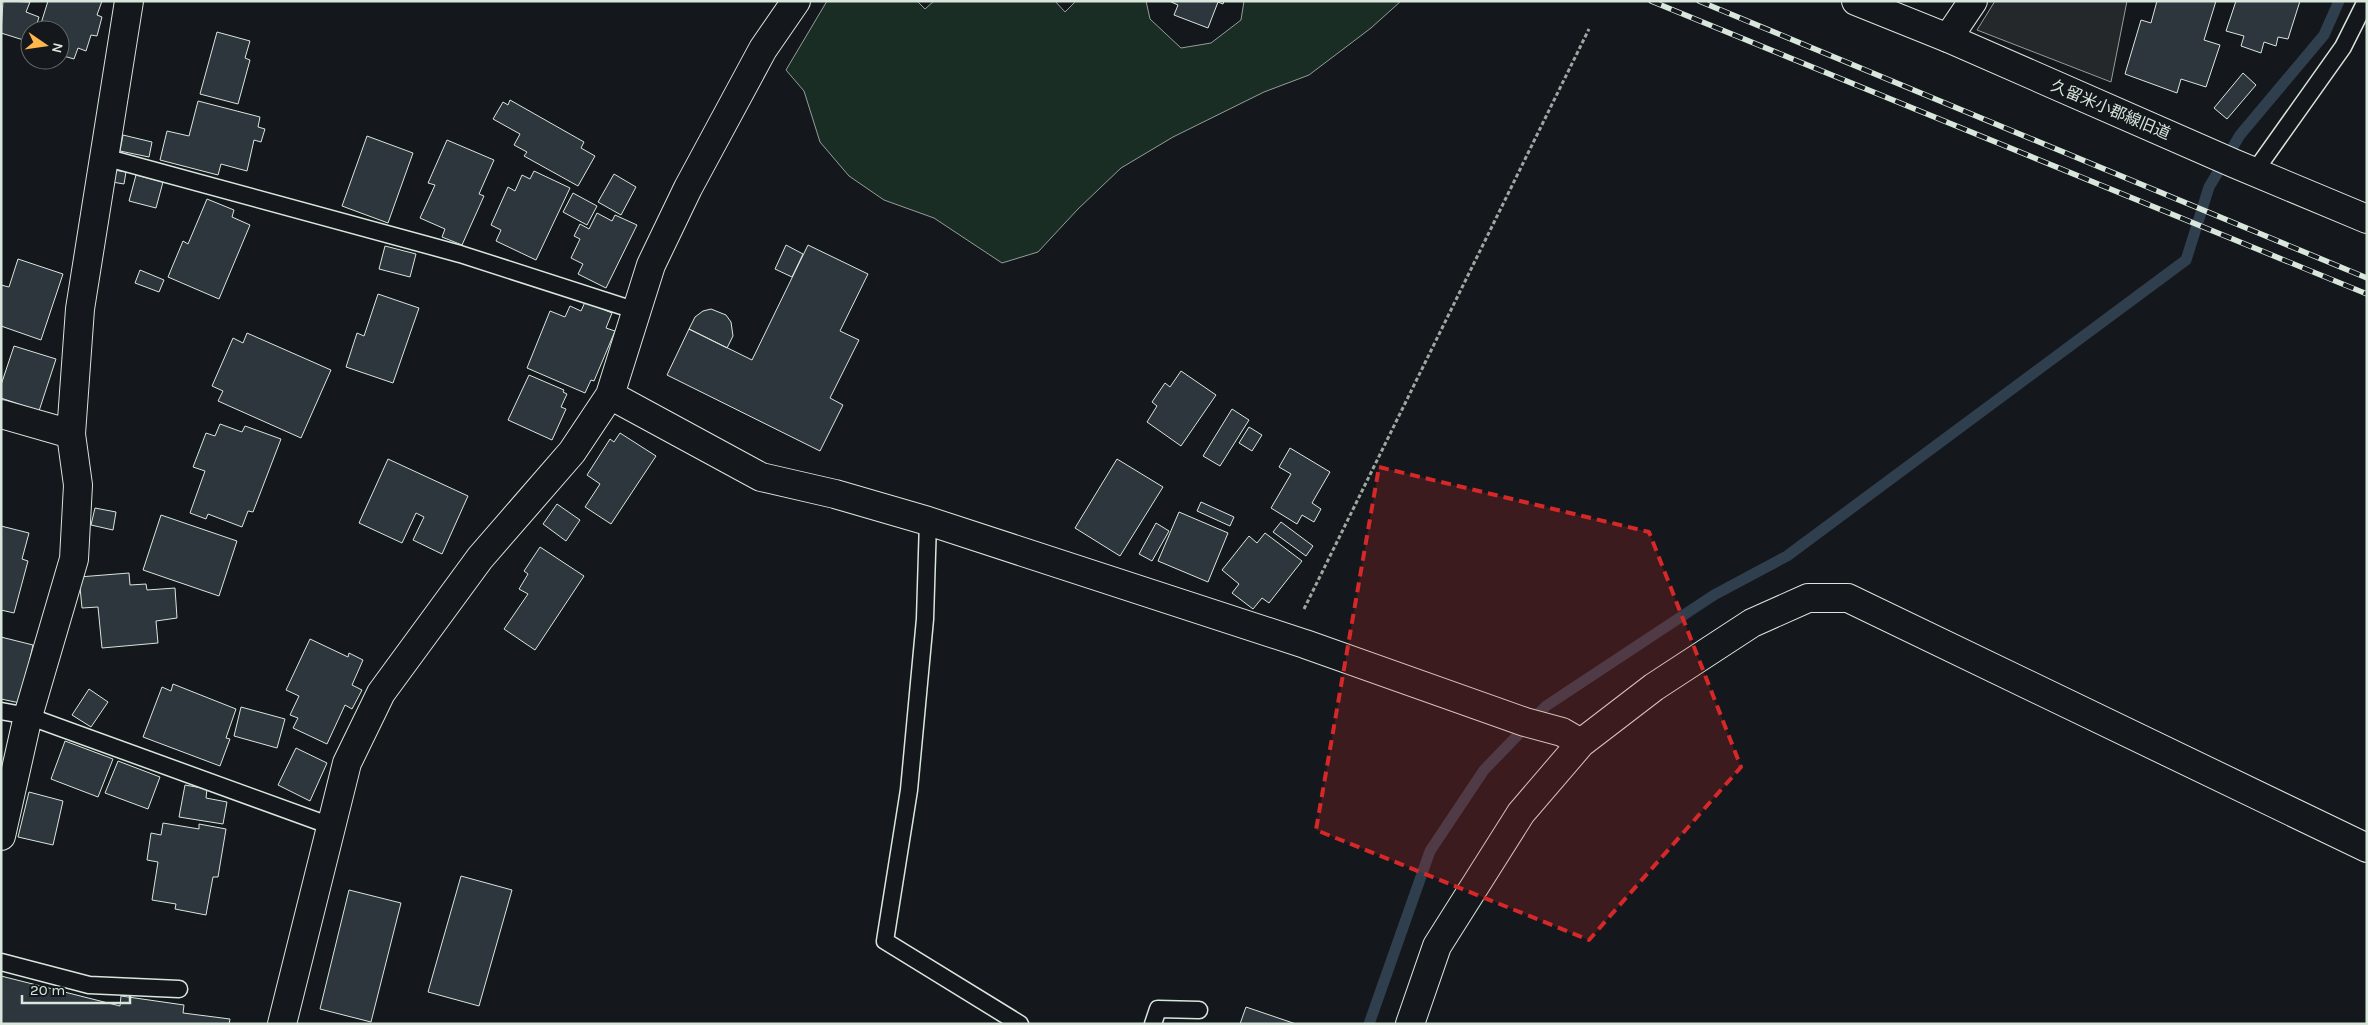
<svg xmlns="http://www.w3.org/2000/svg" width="2368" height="1025" viewBox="0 0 2368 1025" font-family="Karla,'Noto Sans JP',sans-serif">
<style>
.green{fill:#1a2d24;stroke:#939e99}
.parking{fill:#24282b;stroke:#939e99}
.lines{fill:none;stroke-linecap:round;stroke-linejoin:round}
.stream{stroke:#2f3f4d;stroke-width:11}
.building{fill:#2c363c;stroke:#d8e6dc}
.service-casing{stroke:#d8e6dc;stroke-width:19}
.minor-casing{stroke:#d8e6dc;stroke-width:30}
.tertiary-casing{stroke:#d8e6dc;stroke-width:30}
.path{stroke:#9da8a2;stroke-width:3;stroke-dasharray:4 2.5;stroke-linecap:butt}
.service{stroke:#14181c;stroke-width:16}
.minor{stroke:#14181c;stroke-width:28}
.tertiary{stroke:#14181c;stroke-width:28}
.rail-casing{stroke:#d8e6dc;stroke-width:5.5}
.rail{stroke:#14181c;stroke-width:4;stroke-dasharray:11;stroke-linecap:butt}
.marked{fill:#d62828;fill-opacity:0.2;stroke:#d62828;stroke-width:4;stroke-dasharray:10 6;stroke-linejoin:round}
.labels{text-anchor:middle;stroke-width:4;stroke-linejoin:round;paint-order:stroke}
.street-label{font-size:16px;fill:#d8e6dc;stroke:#14181c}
</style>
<rect width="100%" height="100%" fill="#14181c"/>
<!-- green -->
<path class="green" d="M827 1H917L925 9 934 1H1055L1065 12 1076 1H1146L1150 19 1181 48 1211 43 1241 20 1244 1H1401L1371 28 1309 75 1264 92 1173 137 1121 168 1078 209 1038 252 1002 263 934 218 884 200 849 176 820 142 804 91 786 70Z"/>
<!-- parking -->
<path class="parking" d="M1995 1H2127L2111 82 1977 30Z"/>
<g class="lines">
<!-- stream -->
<path class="stream" d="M1369 1024 1430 851 1484 770 1546 706 1714 595 1787 556 2186 260 2209 187 2240 135 2324 35 2339 1"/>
</g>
<!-- building -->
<path class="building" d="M3 1 30 2 26 12 39 17 35 30H30V42L1 33Z
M48 1H102L97 15 102 17 97 36 91 35 86 51 78 48 74 59 60 55V30H39Z
M1169 1H1224L1223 4 1218 2 1208 28 1174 15 1178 5Z
M2157 1H2216L2204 40 2220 45 2206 87 2181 79 2177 93 2125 74 2141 20 2151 23Z
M2236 1H2300L2288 39 2278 37 2276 46 2264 42 2261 53 2241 46 2244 36 2226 31Z
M217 32 250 41 245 58 250 60 238 104 200 94Z
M2243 73 2256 85 2227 119 2214 108Z
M510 100 584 142 581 148 595 156 578 186 524 156 527 152 514 145 520 134 493 119 503 102 508 105Z
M198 101 260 117 258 127 265 129 261 142 254 140 247 171 221 164 218 175 160 160 167 131 189 136Z
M123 135 152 142 149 157 120 151Z
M367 136 413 153 388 223 342 206Z
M447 140 494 160 479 194 484 196 462 245 442 237 445 229 420 218 435 185 428 183Z
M114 170 126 172 124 184 112 182Z
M534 171 570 188 536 260 496 241 501 230 491 225 508 187 515 191 522 175 530 179Z
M614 174 636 187 621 215 598 202Z
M136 175 163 182 156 208 129 201Z
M573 193 597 206 587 225 563 212Z
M207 199 234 210 232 217 250 225 219 299 168 277 183 241 188 244Z
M597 213 612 221 615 215 637 225 606 288 578 274 583 264 571 258 580 239 574 236 580 224 589 229Z
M786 245 803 254 792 277 775 269Z
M808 245 868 274 840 331 859 340 830 398 843 405 820 451 667 375 689 329 752 360Z
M385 246 416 254 410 277 379 269Z
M18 259 63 274 41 340 1 326V285L9 287Z
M140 270 164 280 159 292 135 283Z
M378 294 419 308 393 383 346 367 357 333 364 336Z
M585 302 612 313 606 328 615 331 594 381 591 380 585 393 527 368 550 311 565 317 570 306 581 311Z
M711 309 726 315 731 322 733 336 727 348 689 329 695 317 703 311Z
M247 333 331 370 301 438 218 401 223 391 212 386 233 338 243 343Z
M14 346 56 359 39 411 1 398V385Z
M1181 371 1216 395 1181 446 1147 422 1157 406 1152 402 1165 383 1170 387Z
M529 375 564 390 563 392 567 394 561 407 566 409 552 440 508 420Z
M1232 409 1249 420 1220 466 1203 456Z
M220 424 242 432 245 426 281 439 253 512 248 511 242 527 208 514 206 519 190 513 205 471 193 467 206 433 215 436Z
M1249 427 1262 435 1252 451 1239 443Z
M620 433 656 456 611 524 585 507 600 484 587 475 610 439 614 442Z
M1290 448 1330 472 1312 503 1321 509 1314 522 1302 515 1297 524 1271 508 1291 474 1279 467Z
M388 459 468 496 442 554 413 540 424 517 416 513 402 543 359 523Z
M1117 459 1163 487 1120 556 1075 528Z
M1201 502 1234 517 1230 526 1197 511Z
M557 504 580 520 566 541 543 524Z
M95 508 116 512 113 530 91 525Z
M1179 512 1228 533 1208 582 1158 561Z
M161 515 237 541 219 596 143 570Z
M1281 522 1313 546 1306 556 1273 532Z
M1156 523 1169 531 1152 561 1139 554Z
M1 526 29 533 22 559 28 561 14 613 1 610Z
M1265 533 1302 561 1269 603 1262 598 1253 609 1232 593 1239 584 1222 570 1249 536 1257 543Z
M540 547 584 576 535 650 504 629 528 594 519 589 528 574 524 571Z
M129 573 130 585 146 584 147 590 175 588 177 618 156 621 158 643 102 648 98 607 82 608 79 577Z
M1 637 33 645 20 703 1 699Z
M310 639 348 657 349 653 363 660 352 685 362 690 352 709 345 705 327 744 293 728 298 718 290 715 299 696 286 690Z
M173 684 236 709 226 738 230 739 220 766 143 737 162 687 171 691Z
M89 689 108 702 91 727 72 715Z
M241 707 285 719 277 748 234 736Z
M65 741 113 759 98 797 51 779Z
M296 748 327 763 310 801 278 785Z
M118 761 160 777 148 809 105 793Z
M185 785 207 789 206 798 227 802 223 824 179 817Z
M29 792 63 801 53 845 18 837Z
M163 823 199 829V824L226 829 218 877H213L206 915 175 909 176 904 152 900 158 862 147 860 151 833 161 835Z
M461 876 512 890 479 1006 428 992Z
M349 890 401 903 371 1022 320 1009Z
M1 976 120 1006 121 996 184 1005 183 1013 230 1019 229 1024H1Z
M1246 1007 1296 1024H1240Z"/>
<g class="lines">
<defs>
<path id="service" d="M104 157 460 254 637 311
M2255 171 2343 47 2366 1
M928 521 925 619 909 790 885 941 1020 1024
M1 711 28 716 331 826
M1 962 89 985 179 989
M1153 1024 1158 1009 1199 1010"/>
<path id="minor" d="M1948 38 1973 1
M610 395 761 477 835 494 928 521 1305 644 1525 722 1562 732 1581 743
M1 414 71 434
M1 836 28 716 74 559 78 485 71 434 80 309 129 1
M282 1024 347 763 381 693 480 558 572 452 610 395 651 265 688 188 763 49 796 1
M1410 1024 1437 946 1521 813 1581 743 1654 687 1752 623 1808 598H1848L2367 848"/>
<path id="tertiary" d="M1856 1 1948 38 2233 163 2367 219"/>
</defs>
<!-- service casing -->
<use href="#service" class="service-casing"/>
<!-- minor casing -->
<use href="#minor" class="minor-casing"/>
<!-- tertiary casing -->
<use href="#tertiary" class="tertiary-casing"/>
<!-- path -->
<path class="path" d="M1304 609 1589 29"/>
<!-- service -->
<use href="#service" class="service"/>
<!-- minor -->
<use href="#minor" class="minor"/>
<!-- tertiary -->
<use href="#tertiary" class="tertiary"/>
<defs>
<path id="rail" d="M1651 1 2367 294
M1699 1 2367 278"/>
</defs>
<!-- rail casing -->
<use href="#rail" class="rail-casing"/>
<!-- rail -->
<use href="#rail" class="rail"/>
</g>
<!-- marked area -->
<path class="marked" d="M1379 467 1649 532 1741 767 1589 940 1316 830Z"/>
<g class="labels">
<!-- street labels -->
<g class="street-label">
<text transform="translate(2111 109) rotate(23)" y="6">久留米小郡線旧道</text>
</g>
</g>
<!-- border -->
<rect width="2368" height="1025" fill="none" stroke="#d8e6dc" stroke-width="5"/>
<!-- north arrow -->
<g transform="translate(45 45) rotate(103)"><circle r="24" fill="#14181c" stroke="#626a69"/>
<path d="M0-4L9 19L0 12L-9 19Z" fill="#ffb74d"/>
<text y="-8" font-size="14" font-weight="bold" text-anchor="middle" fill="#d8e6dc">N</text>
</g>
<!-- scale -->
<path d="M22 995v8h108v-8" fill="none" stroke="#d8e6dc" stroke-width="2.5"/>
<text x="30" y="995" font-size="15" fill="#d8e6dc" stroke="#14181c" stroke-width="4" paint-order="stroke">20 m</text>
</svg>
